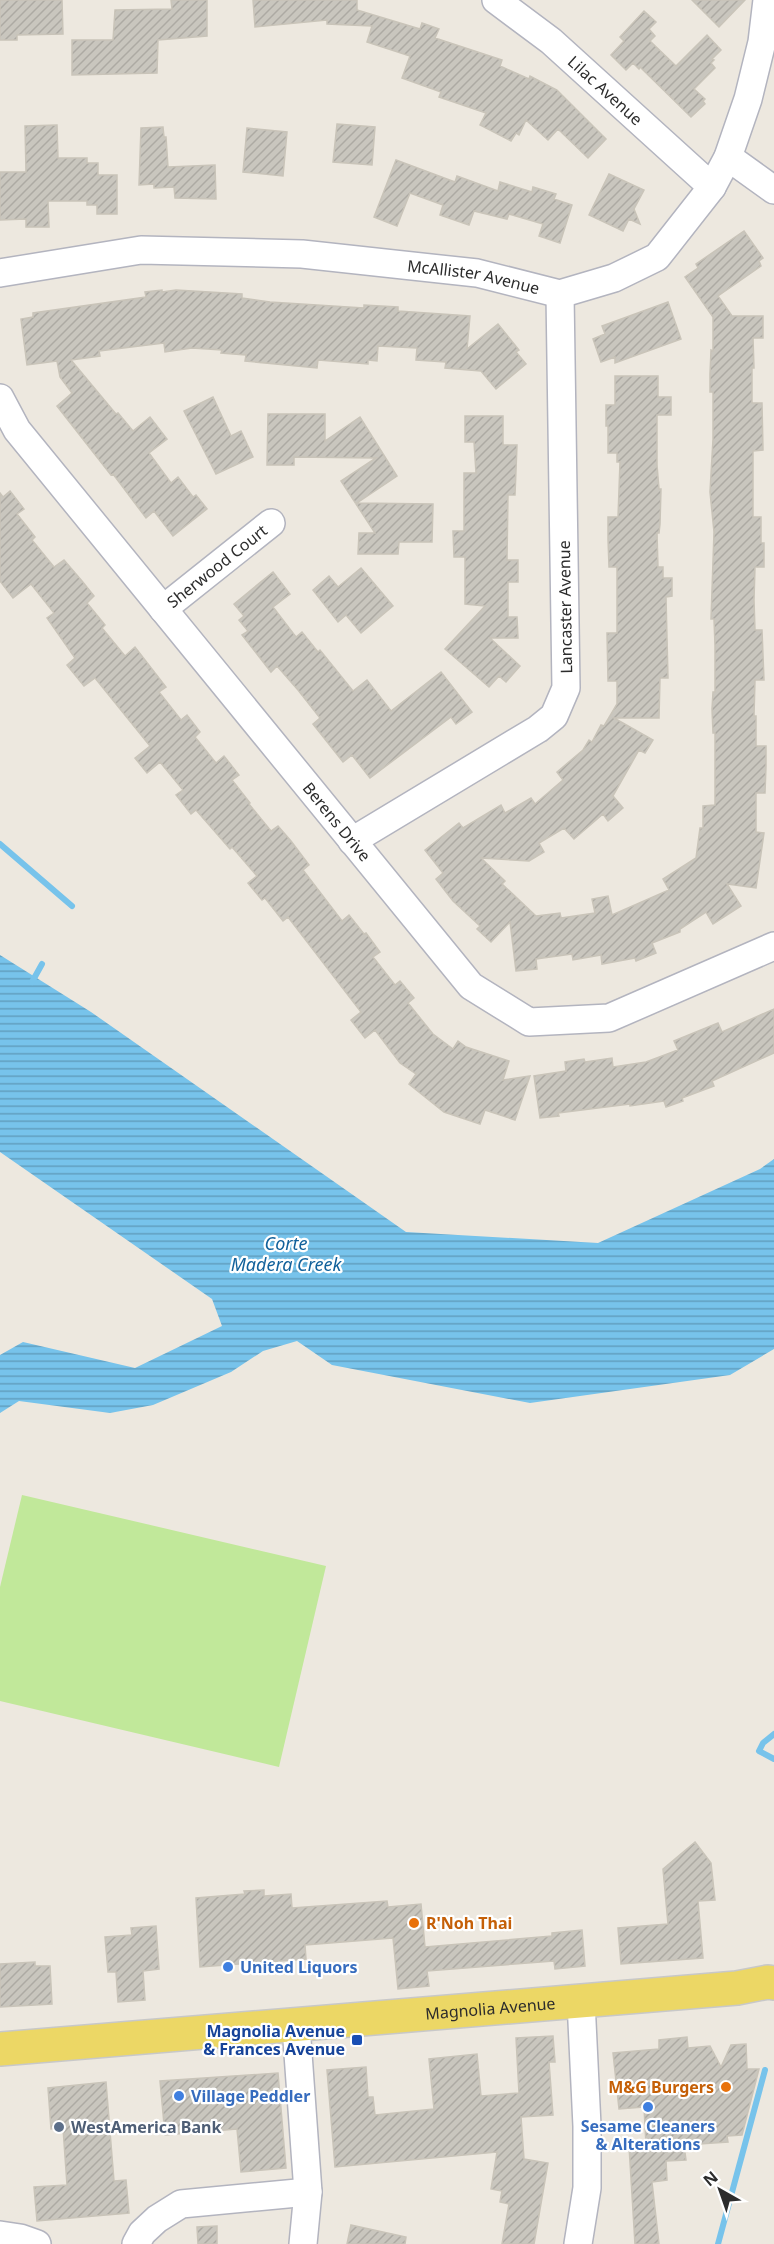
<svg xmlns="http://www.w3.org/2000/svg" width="774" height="2244" viewBox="0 0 774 2244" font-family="'Noto Sans',sans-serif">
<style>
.pitch{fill:#c1e89a}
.water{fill:url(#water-rules)}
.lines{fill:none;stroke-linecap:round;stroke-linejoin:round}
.stream{stroke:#77c3eb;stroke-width:6}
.building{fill:url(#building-hatch);stroke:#c9c4b9;stroke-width:1.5}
.minor-casing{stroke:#b3b4bf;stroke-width:30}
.major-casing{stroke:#c8c8c8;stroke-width:36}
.minor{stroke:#fff;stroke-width:27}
.major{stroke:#ecd765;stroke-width:33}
.food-dot{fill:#e8710a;stroke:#fff;stroke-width:2}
.shop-dot{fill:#3f7fe0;stroke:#fff;stroke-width:2}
.transit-dot{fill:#1a4fb4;stroke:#fff;stroke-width:2}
.service-dot{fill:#5c6f8a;stroke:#fff;stroke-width:2}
.labels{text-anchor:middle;stroke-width:4.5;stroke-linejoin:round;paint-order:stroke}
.street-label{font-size:16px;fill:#2c2c2c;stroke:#fff}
.food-label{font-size:16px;font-weight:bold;fill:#c56008;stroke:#fff;text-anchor:start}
.shop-label{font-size:16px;font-weight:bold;fill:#366cbe;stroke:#fff;text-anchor:start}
.transit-label{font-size:16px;font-weight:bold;fill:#164399;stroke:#fff;text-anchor:end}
.service-label{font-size:16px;font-weight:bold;fill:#4e5e75;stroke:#fff;text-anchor:start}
.water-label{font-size:18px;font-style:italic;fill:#12619b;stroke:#fff}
</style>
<defs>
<pattern id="water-rules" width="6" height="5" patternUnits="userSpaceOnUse" patternTransform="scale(1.5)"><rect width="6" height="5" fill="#77c3eb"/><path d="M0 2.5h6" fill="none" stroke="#629fbf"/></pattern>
<pattern id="building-hatch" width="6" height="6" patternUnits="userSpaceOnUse" patternTransform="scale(1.5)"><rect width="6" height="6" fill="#c9c6be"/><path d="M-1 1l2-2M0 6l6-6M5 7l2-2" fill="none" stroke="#adaaa3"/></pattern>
</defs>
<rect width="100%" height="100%" fill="#ede8df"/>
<!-- pitch -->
<path class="pitch" d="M22 1495 326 1566 279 1767 0 1701V1587Z"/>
<!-- water -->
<path class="water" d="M0 955 91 1012 406 1232 598 1243 760 1169 774 1159V1349L730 1375 530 1403 332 1365 297 1341 263 1351 231 1372 153 1405 110 1413 19 1401 0 1413V1355L23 1342 135 1368 222 1326 212 1299 0 1152Z"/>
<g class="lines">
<!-- stream -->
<path class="stream" d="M0 844 72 906
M32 982 42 964
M774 1734 763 1743 759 1751 774 1759
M718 2244 765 2070"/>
</g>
<!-- building -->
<path class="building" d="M0 0H62L63 34 17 35V40H0Z
M171 0H207V36L158 40 157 73 72 75V40H113L115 10 172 9Z
M253 0H357V10L420 29 422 23 439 29 435 38 502 60 500 66 529 79 530 76 557 90 606 139 588 158 558 129 548 140 526 120 519 135 516 133 511 141 480 125 486 113 439 97 441 92 402 78 410 56 367 42 372 26 327 24V20L255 27Z
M692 0H745L719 27Z
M644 11 656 22 649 29 655 36 650 41 676 66 707 35 721 50 712 59 714 60 711 63 715 68 694 89 705 99 703 101 705 104 691 117 640 67 639 69 633 63 626 70 611 55 624 41 620 37Z
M337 124 375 127 372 165 333 162Z
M57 125 58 158H87V163H98V175H117V214H97V205H87V201H48L49 227H26V219L0 220V172H26L25 126Z
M163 127 164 137H166L168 167 215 165 216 199 175 198 174 187 154 188V184L139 185 141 128Z
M247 128 287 132 283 176 243 172Z
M396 160 455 182 457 176 498 191 500 182 532 192 533 187 556 194 554 199 572 205 560 243 539 236 543 224 509 214 507 219 474 211 469 225 440 215 443 205 410 193 397 226 374 217Z
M609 174 644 190 634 209 640 224 629 219 623 231 589 215Z
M744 231 763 258 759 261 761 266 718 296 732 316H763V338H753L754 368H752V403H762L763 450 753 451V517H761V543H764V567H755L754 600 755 630H762L764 680H755L754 716H756V746H766V766L765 793H756V832L764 833 756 888 727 884 741 906 713 924 706 912 680 929V932L652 943 656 953 636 961 635 958 602 964 601 955 573 960 572 954 536 959 537 969 516 971 510 922 491 942 477 929 480 926 453 901 436 879 443 873 425 850 459 823 463 828 501 805 505 813 531 798 535 804 563 780 557 772 583 750 589 740 592 742 601 725 604 726 617 704V681H608L607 633H617V567H609L608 539V517H618L620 462H617V453H608V426H606V405H615V376H658V397H671V415H657V465L659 489H661L660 524 659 533H657L658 567H663V578H672V596L666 597 668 678H660L659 718H614L653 740 645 753 639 750 613 796 623 808 608 821 603 814 574 839 564 828 539 843 544 852 529 861 481 858 505 881 502 884 536 916 560 913 561 918 595 913 592 899 608 896 612 915 669 890 663 879 696 858 700 828H703V806L715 805V733H713L712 709 713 692H715V646L714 619H711L714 532 710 492 713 439V392H710V374L711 350 713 351V317L685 277 698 268 696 264Z
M162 290V292L176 290 242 294V298L270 302 364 308V305L398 307V311L470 316 467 349 498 324 519 350 516 352 526 364 496 389 481 371 445 368 446 362 416 360 417 348 378 346 377 361 368 360V364L318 360 317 368 245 361 246 355 221 353 222 350 192 348 165 352 164 343 99 351 100 356 71 360 116 414 118 413 133 431 150 417 167 439 149 453 171 483 178 477 193 497 196 495 207 509 173 536 154 511 146 518 113 474 111 475 57 406 72 393 60 377 57 361 27 365 21 319 33 317V313L146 297 145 292Z
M668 302 681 339 615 363V357L601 362 593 339 605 334 602 326Z
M213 397 231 436 241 431 253 457 216 474 184 411Z
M268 414H325V441L360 417 397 476 357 503 433 504 432 542H399L398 554H358L359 533H375L341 481 376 458 294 457V465H267Z
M465 416H503V445H517L515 495H508L507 560H518V582H508V617H517L518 638H490L520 666 506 682 499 676 489 687 445 649 485 606 465 604V557H454L453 531H464V473H476L474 442H465Z
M10 491 24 509 17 514 35 537 32 540 54 567 64 560 82 581 94 596 87 603 105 625 102 628 125 656 135 647 166 687 159 692 181 720 187 715 200 732 195 737 216 763 224 756 239 775 232 780 250 803 249 804 271 831 278 826 291 841 309 865 303 870 342 921 349 915 364 934 366 933 380 952 373 957 395 985 400 981 414 998 408 1003 433 1034 453 1049 458 1041 466 1047 509 1061 503 1080 530 1076 515 1120 485 1110 480 1124 444 1112 409 1084 416 1074 400 1063 375 1030 365 1038 351 1020 361 1012 288 917 283 921 265 898 262 900 248 883 257 876 232 847 230 849 196 810 191 814 176 795 183 790 160 762 147 773 135 758 150 746 95 678 84 686 67 665 75 658 47 618 54 613 31 584 13 598 0 581V493L3 497Z
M361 568 393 606 361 633 346 615 338 622 313 590 329 576 338 587Z
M273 572 290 594 273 607 296 637 302 632 318 652 320 650 353 691 367 680 391 711 441 672 472 712 456 724 451 717 370 778 352 755 343 762 313 724 320 718 298 690 277 666 271 672 242 635 248 631 239 620 244 616 234 604Z
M774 1009V1053L712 1081 714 1086 682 1098 683 1101 666 1107 664 1101 630 1106V1104L558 1113 559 1116 540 1118 534 1076 566 1071 565 1062 584 1059 585 1062 612 1058 613 1067 646 1062 678 1050 674 1041 718 1023 722 1032Z
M695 1842 711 1863 715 1900 698 1901 703 1958 621 1964 618 1928 668 1924 663 1869Z
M264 1890V1896L291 1894 292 1908 387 1901 388 1907 421 1904 425 1947 552 1936V1933L582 1930 585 1966 555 1969 554 1961 427 1971 429 1986 398 1989 393 1938 305 1945 306 1959 200 1967 196 1898 245 1894 244 1891Z
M156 1926 159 1969 143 1971 145 2000 118 2002 116 1972H108L105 1937 132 1935 131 1928Z
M35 1962V1966H50L52 2004 0 2007V1964Z
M553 2036 555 2062H549L553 2115 521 2117 524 2159 548 2163 534 2244H502L509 2204 500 2202 502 2191 491 2189 497 2152 335 2167 327 2070 366 2067 368 2097H373L375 2115 434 2109 429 2059 477 2054 481 2096 519 2093 516 2038Z
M687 2037 688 2048 710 2046 721 2067 731 2045 746 2044 747 2069H759L742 2135 727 2136 728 2142 684 2145 686 2160 666 2161 667 2180 652 2182 659 2244H635L629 2146 646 2145 644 2107 619 2109 613 2053 659 2049V2040Z
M278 2073 286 2168 241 2172 237 2129 165 2135 160 2081Z
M106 2082 114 2181 126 2180 129 2213 37 2221 34 2187 67 2185 63 2128 51 2129 48 2088Z
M351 2225 406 2237 405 2244H347Z
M217 2226V2244H198L197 2227Z"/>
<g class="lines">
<defs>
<g id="minor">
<path id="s1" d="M496 0 551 41 712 187"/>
<path d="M728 157 774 190"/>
<path id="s2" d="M0 273 141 250 302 254 477 273 560 294 614 278 657 257 712 187 728 157 748 99 762 42 767 0"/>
<path id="s3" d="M0 398 17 430 471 986 529 1022 609 1018 774 946"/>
<path id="s4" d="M163 609 271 523"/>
<path d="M352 841 538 729 554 716 566 688 560 294"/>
<path d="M296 2026 308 2192 303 2244"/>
<path d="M0 2235 20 2238 37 2244"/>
<path d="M136 2244 142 2233 157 2219 181 2204 308 2192"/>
<path d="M578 2244 587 2188V2126L581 2001"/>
</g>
<g id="major">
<path id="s5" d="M0 2049 737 1988 768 1982 774 1983"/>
</g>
</defs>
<!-- minor casing -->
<use href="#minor" class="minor-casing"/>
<!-- major casing -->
<use href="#major" class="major-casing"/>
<!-- minor -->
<use href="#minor" class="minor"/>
<!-- major -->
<use href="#major" class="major"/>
</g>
<!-- markers -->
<g class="food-dot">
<circle cx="414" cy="1923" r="6"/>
<circle cx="726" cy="2087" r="6"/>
</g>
<g class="shop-dot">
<circle cx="228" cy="1967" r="6"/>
<circle cx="179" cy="2096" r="6"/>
<circle cx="648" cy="2107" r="6"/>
</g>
<rect class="transit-dot" x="351" y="2034" width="12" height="12" rx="3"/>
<circle class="service-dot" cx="59" cy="2127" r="6"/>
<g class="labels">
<!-- street labels -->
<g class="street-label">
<text dy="6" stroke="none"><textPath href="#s1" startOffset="142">Lilac Avenue</textPath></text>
<text dy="6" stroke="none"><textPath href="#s2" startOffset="477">McAllister Avenue</textPath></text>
<text dy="6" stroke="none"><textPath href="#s4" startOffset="69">Sherwood Court</textPath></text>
<text transform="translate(565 607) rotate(-91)" y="6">Lancaster Avenue</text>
<text dy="6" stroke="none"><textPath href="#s3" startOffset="542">Berens Drive</textPath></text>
<text dy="6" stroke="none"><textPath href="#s5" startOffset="492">Magnolia Avenue</textPath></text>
</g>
<!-- food labels -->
<g class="food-label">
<text x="426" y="1929">R'Noh Thai</text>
<text x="714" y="2093" text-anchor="end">M&amp;G Burgers</text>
</g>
<!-- shop labels -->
<g class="shop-label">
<text x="240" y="1973">United Liquors</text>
<text x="191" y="2102">Village Peddler</text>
<text x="648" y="2132" text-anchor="middle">Sesame Cleaners<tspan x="648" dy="18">&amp; Alterations</tspan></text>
</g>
<!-- transit labels -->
<g class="transit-label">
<text x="345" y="2037">Magnolia Avenue<tspan x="345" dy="18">&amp; Frances Avenue</tspan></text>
</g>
<!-- service labels -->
<g class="service-label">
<text x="71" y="2133">WestAmerica Bank</text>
</g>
<!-- water labels -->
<g class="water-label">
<text x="286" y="1250">Corte<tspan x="286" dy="21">Madera Creek</tspan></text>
</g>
</g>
<!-- north arrow -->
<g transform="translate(720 2190) rotate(320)" stroke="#ffffff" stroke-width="4.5" paint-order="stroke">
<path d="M0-4.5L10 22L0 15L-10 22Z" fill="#2c2c2c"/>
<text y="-9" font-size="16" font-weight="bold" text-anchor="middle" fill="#2c2c2c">N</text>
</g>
</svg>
